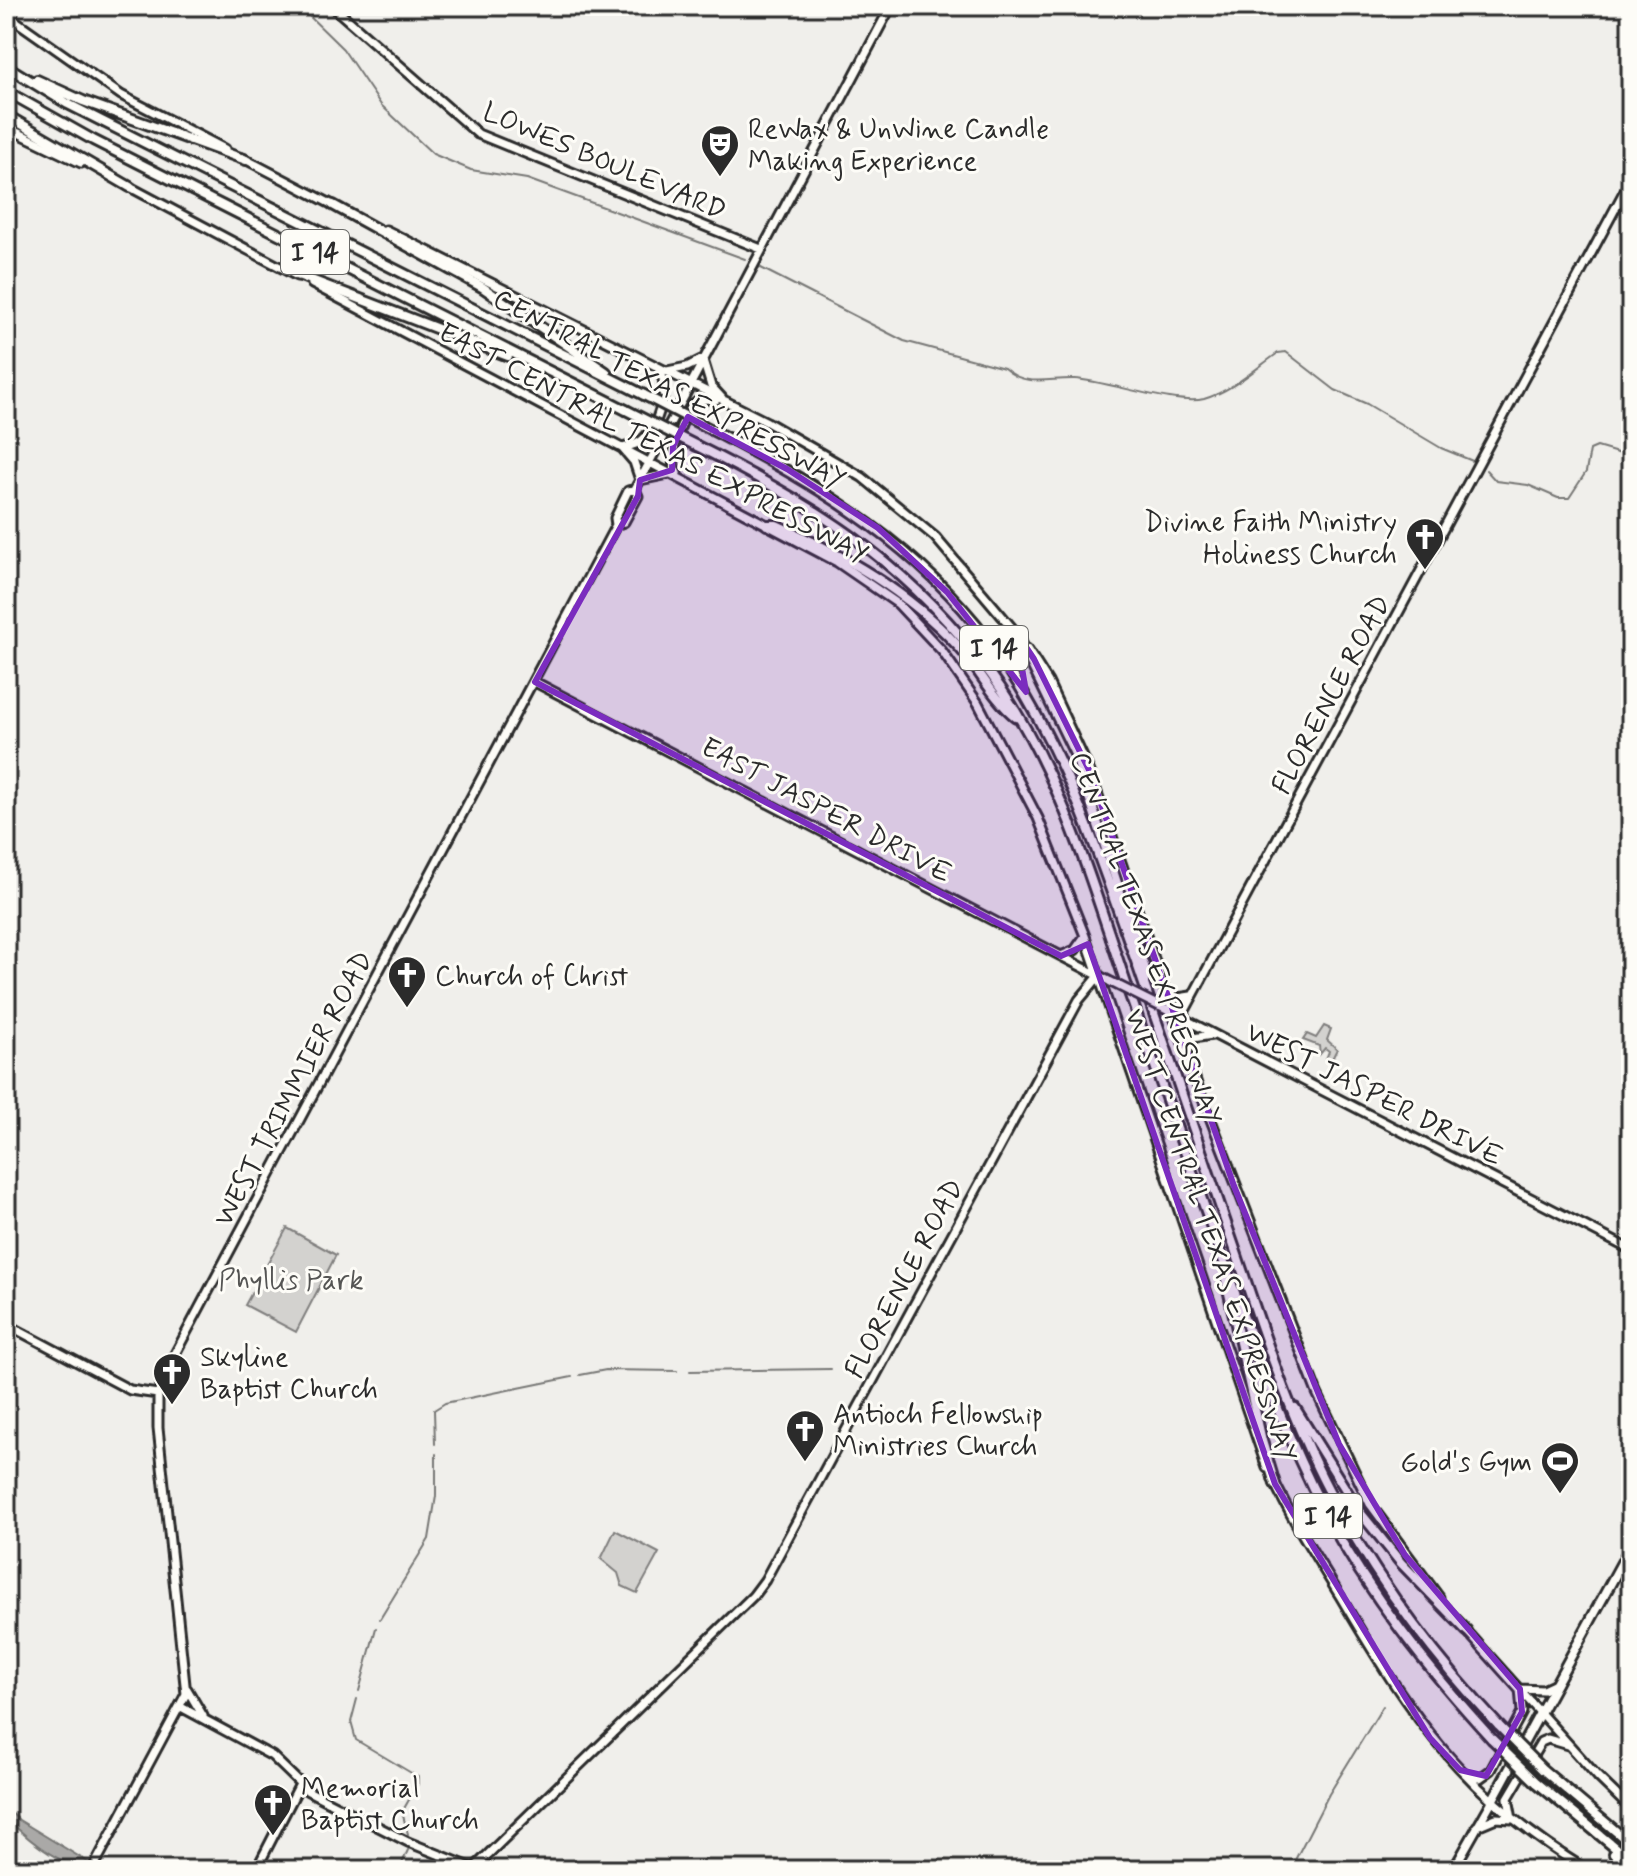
<svg xmlns="http://www.w3.org/2000/svg" width="1637" height="1876" viewBox="0 0 1637 1876" font-family="Mynerve,sans-serif">
<style>
.green{fill:#d3d2cf;stroke:#7f7e7d;stroke-width:2}
.water{fill:#aaa9a7;stroke:#777775;stroke-width:2}
.lines{fill:none;stroke-linecap:round;stroke-linejoin:round}
.stream{stroke:#777775;stroke-width:2}
.secondary-casing{stroke:#2b2b2b;stroke-width:13}
.highway-casing{stroke:#2b2b2b;stroke-width:14}
.secondary{stroke:#fdfcf7;stroke-width:7}
.highway{stroke:#fdfcf7;stroke-width:8}
.secondary-bridge-casing{stroke:#2b2b2b;stroke-width:13;stroke-linecap:butt}
.highway-bridge-casing{stroke:#2b2b2b;stroke-width:14;stroke-linecap:butt}
.secondary-bridge{stroke:#fdfcf7;stroke-width:7}
.highway-bridge{stroke:#fdfcf7;stroke-width:8}
.marked{fill:#7b2cbf;fill-opacity:0.2;stroke:#7b2cbf;stroke-width:6;stroke-linejoin:round}
.labels{text-anchor:middle;stroke-width:6;stroke-linejoin:round;paint-order:stroke}
.shield{fill:#fdfcf7;stroke:#6a6a68;stroke-width:2}
.shield-label{font-size:26px;font-weight:bold;fill:#2b2b2b}
.poi-label{font-size:28px;fill:#2b2b2b;stroke:#fdfcf7;text-anchor:start}
.street-label{font-size:28px;fill:#2b2b2b;stroke:#fdfcf7}
.park-label{font-size:28px;fill:#555554;stroke:#fdfcf7}
</style>
<rect width="100%" height="100%" fill="#f0efeb"/>
<filter id="ink" filterUnits="userSpaceOnUse"><feTurbulence type="fractalNoise" baseFrequency=".0125" numOctaves="2"/><feDisplacementMap in="SourceGraphic" scale="16" xChannelSelector="R" yChannelSelector="G"/><feConvolveMatrix kernelMatrix="1 2 1 2 8 2 1 2 1" color-interpolation-filters="sRGB"/></filter>
<g filter="url(#ink)">
<!-- green -->
<path class="green" d="M1324 1026 1331 1029 1327 1040 1337 1049 1330 1063 1326 1059 1329 1051 1325 1048 1320 1054 1319 1046 1303 1040 1307 1034 1316 1038Z
M287 1228 336 1255 296 1332 245 1305Z
M615 1530 659 1553 637 1593 622 1586 618 1573 601 1559Z"/>
<!-- water -->
<path class="water" d="M6 1808 19 1820 101 1870C64 1870 32 1843 6 1818Z"/>
<g class="lines">
<!-- stream -->
<path class="stream" d="M299 6 343 49 381 105 433 154 471 170 527 179 745 259
M759 267 904 341 1004 368C1026 388 1048 378 1075 379 1107 381 1177 406 1204 399 1232 391 1255 369 1278 353L1286 352 1335 390 1367 404 1441 448 1475 462
M1486 470 1496 481 1528 485 1558 498H1569L1586 472 1590 450 1597 447 1631 457
M690 1371 831 1369
M580 1375 606 1370 677 1371
M435 1444 434 1410 445 1403 572 1377
M380 1619 429 1539 436 1496V1454
M359 1691 376 1628
M357 1699 351 1722 356 1740 418 1777V1784L402 1812 408 1834
M1293 1864 1329 1794 1383 1706
M399 1870 408 1850"/>
<defs>
<path id="secondary" d="M332 6 478 134 761 249
M6 14 121 95 225 149
M6 127 81 163
M243 158 335 206
M128 186 297 276
M386 230 767 422 862 477 935 537 1018 635
M312 284 837 562 898 604 942 651 978 703 1038 818 1085 936 1267 1468
M703 360 711 386 722 398
M667 371 687 367 701 360
M677 473C666 458 682 413 697 402 702 398 710 399 716 400
M640 480 634 462 622 448C629 446 636 445 641 441 658 428 671 387 659 369
M640 480 669 474
M616 525 624 522 638 496 635 489
M1027 649 1048 682 1090 772 1197 1084 1317 1393 1370 1504 1439 1597
M535 682 1111 982
M1061 956 1075 950 1085 936
M1166 991 1178 998 1191 996
M1159 1006 1631 1250
M1181 1018 1631 179
M1188 1052 1193 1038 1212 1035
M6 1324 130 1390 158 1394
M1273 1479C1292 1520 1317 1558 1340 1596 1411 1717 1464 1796 1587 1870
M1465 1629 1598 1777 1631 1809
M187 1689 203 1716
M181 1707 272 1756 308 1791 408 1842 475 1869
M1469 1775 1480 1778 1491 1770 1522 1712 1520 1689 1543 1690 1556 1684
M1477 1826 1496 1818 1512 1819 1508 1798 1541 1742 1548 1739 1568 1745
M92 1870 186 1694 158 1428V1394L168 1367 616 525 615 518 628 491 635 489 640 480 891 6
M256 1870 299 1786
M472 1870 753 1596 765 1580 1079 1000 1099 976
M1453 1870 1492 1801"/>
<path id="highway" d="M6 66 68 104 644 395
M37 80 83 101 246 160
M6 91 93 140 626 410
M6 115 130 187
M333 205 482 287 606 372
M293 273 508 356
M704 426C806 478 902 534 976 624 1057 724 1095 845 1137 964 1171 1061 1204 1158 1237 1255 1266 1340 1293 1426 1336 1504 1381 1586 1436 1659 1499 1726
M697 446C811 503 896 555 977 656 1057 755 1090 880 1131 998 1162 1087 1193 1176 1225 1265 1255 1349 1283 1432 1325 1512 1370 1596 1428 1669 1492 1739
M767 525H776C845 556 906 590 958 646 978 667 993 699 1016 717
M1016 632 1075 754 1146 972 1144 983
M1226 1280 1262 1441 1275 1484
M1295 1408 1359 1511 1401 1563 1467 1631
M1542 1769 1631 1844
M1536 1782 1631 1861
M1492 1801 1631 1546
M1614 1854 1631 1870"/>
</defs>
<!-- secondary casing -->
<use href="#secondary" class="secondary-casing"/>
<!-- highway casing -->
<use href="#highway" class="highway-casing"/>
<!-- secondary -->
<use href="#secondary" class="secondary"/>
<!-- highway -->
<use href="#highway" class="highway"/>
<defs>
<path id="secondary-bridge" d="M1111 982 1159 1006"/>
<path id="highway-bridge" d="M644 395 704 426
M626 410 697 446
M1499 1726 1542 1769
M1492 1739 1536 1782"/>
</defs>
<!-- secondary-bridge casing -->
<use href="#secondary-bridge" class="secondary-bridge-casing"/>
<!-- highway-bridge casing -->
<use href="#highway-bridge" class="highway-bridge-casing"/>
<!-- secondary-bridge -->
<use href="#secondary-bridge" class="secondary-bridge"/>
<!-- highway-bridge -->
<use href="#highway-bridge" class="highway-bridge"/>
</g>
</g>
<!-- marked area -->
<path class="marked" d="M688 417 787 469 878 528 947 592 1026 692 1016 632 1034 659 1090 772 1234 1186 1339 1444 1405 1555 1520 1689 1522 1712 1486 1776 1460 1770 1430 1738 1275 1484 1088 944 1061 956 535 682 638 496 640 480 672 470 673 446Z"/>
<!-- icons -->
<defs>
<symbol id="theatre-pin" viewBox="-11 -11 22 30"><path d="M0 17L-7.5 6A9.5 9.5 0 1 1 7.5 6Z" fill="#2b2b2b" stroke="#fdfcf7"/><path d="M-5-5.5Q0-4 5-5.5V0Q5 5 0 6Q-5 5-5 0ZM-3.3-2.5H-1v1.5H-3.3ZM1-2.5H3.3v1.5H1ZM-2.8 1Q0 5.5 2.8 1Z" fill="#fff"/></symbol>
<symbol id="church-pin" viewBox="-11 -11 22 30"><path d="M0 17L-7.5 6A9.5 9.5 0 1 1 7.5 6Z" fill="#2b2b2b" stroke="#fdfcf7"/><path d="M-1.2-6h2.4v3.5h3.3v2.4h-3.3V6h-2.4V-.1h-3.3v-2.4h3.3Z" fill="#fff"/></symbol>
<symbol id="stadium-pin" viewBox="-11 -11 22 30"><path d="M0 17L-7.5 6A9.5 9.5 0 1 1 7.5 6Z" fill="#2b2b2b" stroke="#fdfcf7"/><path d="M0-5a6.5 5 0 1 0 0 10a6.5 5 0 1 0 0-10ZM-3.5-1.8h7v3.6h-7Z" fill="#fff"/></symbol>
</defs>
<g fill-rule="evenodd">
<use href="#theatre-pin" x="698" y="122" width="44" height="60"/>
<use href="#church-pin" x="1403" y="515" width="44" height="60"/>
<use href="#church-pin" x="385" y="953" width="44" height="60"/>
<use href="#church-pin" x="150" y="1350" width="44" height="60"/>
<use href="#church-pin" x="783" y="1407" width="44" height="60"/>
<use href="#stadium-pin" x="1538" y="1439" width="44" height="60"/>
<use href="#church-pin" x="251" y="1781" width="44" height="60"/>
</g>
<g class="labels">
<!-- shield labels -->
<g class="shield">
<rect x="281" y="230" width="68" height="44" rx="6"/>
<rect x="960" y="626" width="68" height="44" rx="6"/>
<rect x="1294" y="1494" width="68" height="44" rx="6"/>
</g>
<g class="shield-label">
<text x="315" y="261">I 14</text>
<text x="994" y="657">I 14</text>
<text x="1328" y="1525">I 14</text>
</g>
<!-- poi labels -->
<g class="poi-label">
<text x="748" y="138">ReWax &amp; UnWine Candle<tspan x="748" dy="32">Making Experience</tspan></text>
<text x="1397" y="531" text-anchor="end">Divine Faith Ministry<tspan x="1397" dy="32">Holiness Church</tspan></text>
<text x="435" y="985">Church of Christ</text>
<text x="200" y="1366">Skyline<tspan x="200" dy="32">Baptist Church</tspan></text>
<text x="833" y="1423">Antioch Fellowship<tspan x="833" dy="32">Ministries Church</tspan></text>
<text x="1532" y="1471" text-anchor="end">Gold's Gym</text>
<text x="301" y="1797">Memorial<tspan x="301" dy="32">Baptist Church</tspan></text>
</g>
<!-- street labels -->
<g class="street-label">
<text transform="translate(605 160) rotate(23)" y="10">LOWES BOULEVARD</text>
<text transform="translate(670 388) rotate(28)" y="10">CENTRAL TEXAS EXPRESSWAY</text>
<text transform="translate(654 442) rotate(28)" y="10">EAST CENTRAL TEXAS EXPRESSWAY</text>
<text transform="translate(1330 694) rotate(-62)" y="10">FLORENCE ROAD</text>
<text transform="translate(827 809) rotate(28)" y="10">EAST JASPER DRIVE</text>
<text transform="translate(1147 938) rotate(70)" y="10">CENTRAL TEXAS EXPRESSWAY</text>
<text transform="translate(292 1088) rotate(-62)" y="10">WEST TRIMMIER ROAD</text>
<text transform="translate(1375 1093) rotate(27)" y="10">WEST JASPER DRIVE</text>
<text transform="translate(1212 1235) rotate(71)" y="10">WEST CENTRAL TEXAS EXPRESSWAY</text>
<text transform="translate(903 1278) rotate(-62)" y="10">FLORENCE ROAD</text>
</g>
<!-- park labels -->
<g class="park-label">
<text x="291" y="1289">Phyllis Park</text>
</g>
</g>
<!-- margin -->
<rect width="1637" height="1876" fill="none" stroke="#fdfcf7" stroke-width="32"/>
<rect x="16" y="16" width="1605" height="1844" fill="none" stroke="#2b2b2b" stroke-width="3" filter="url(#ink)"/>
</svg>
